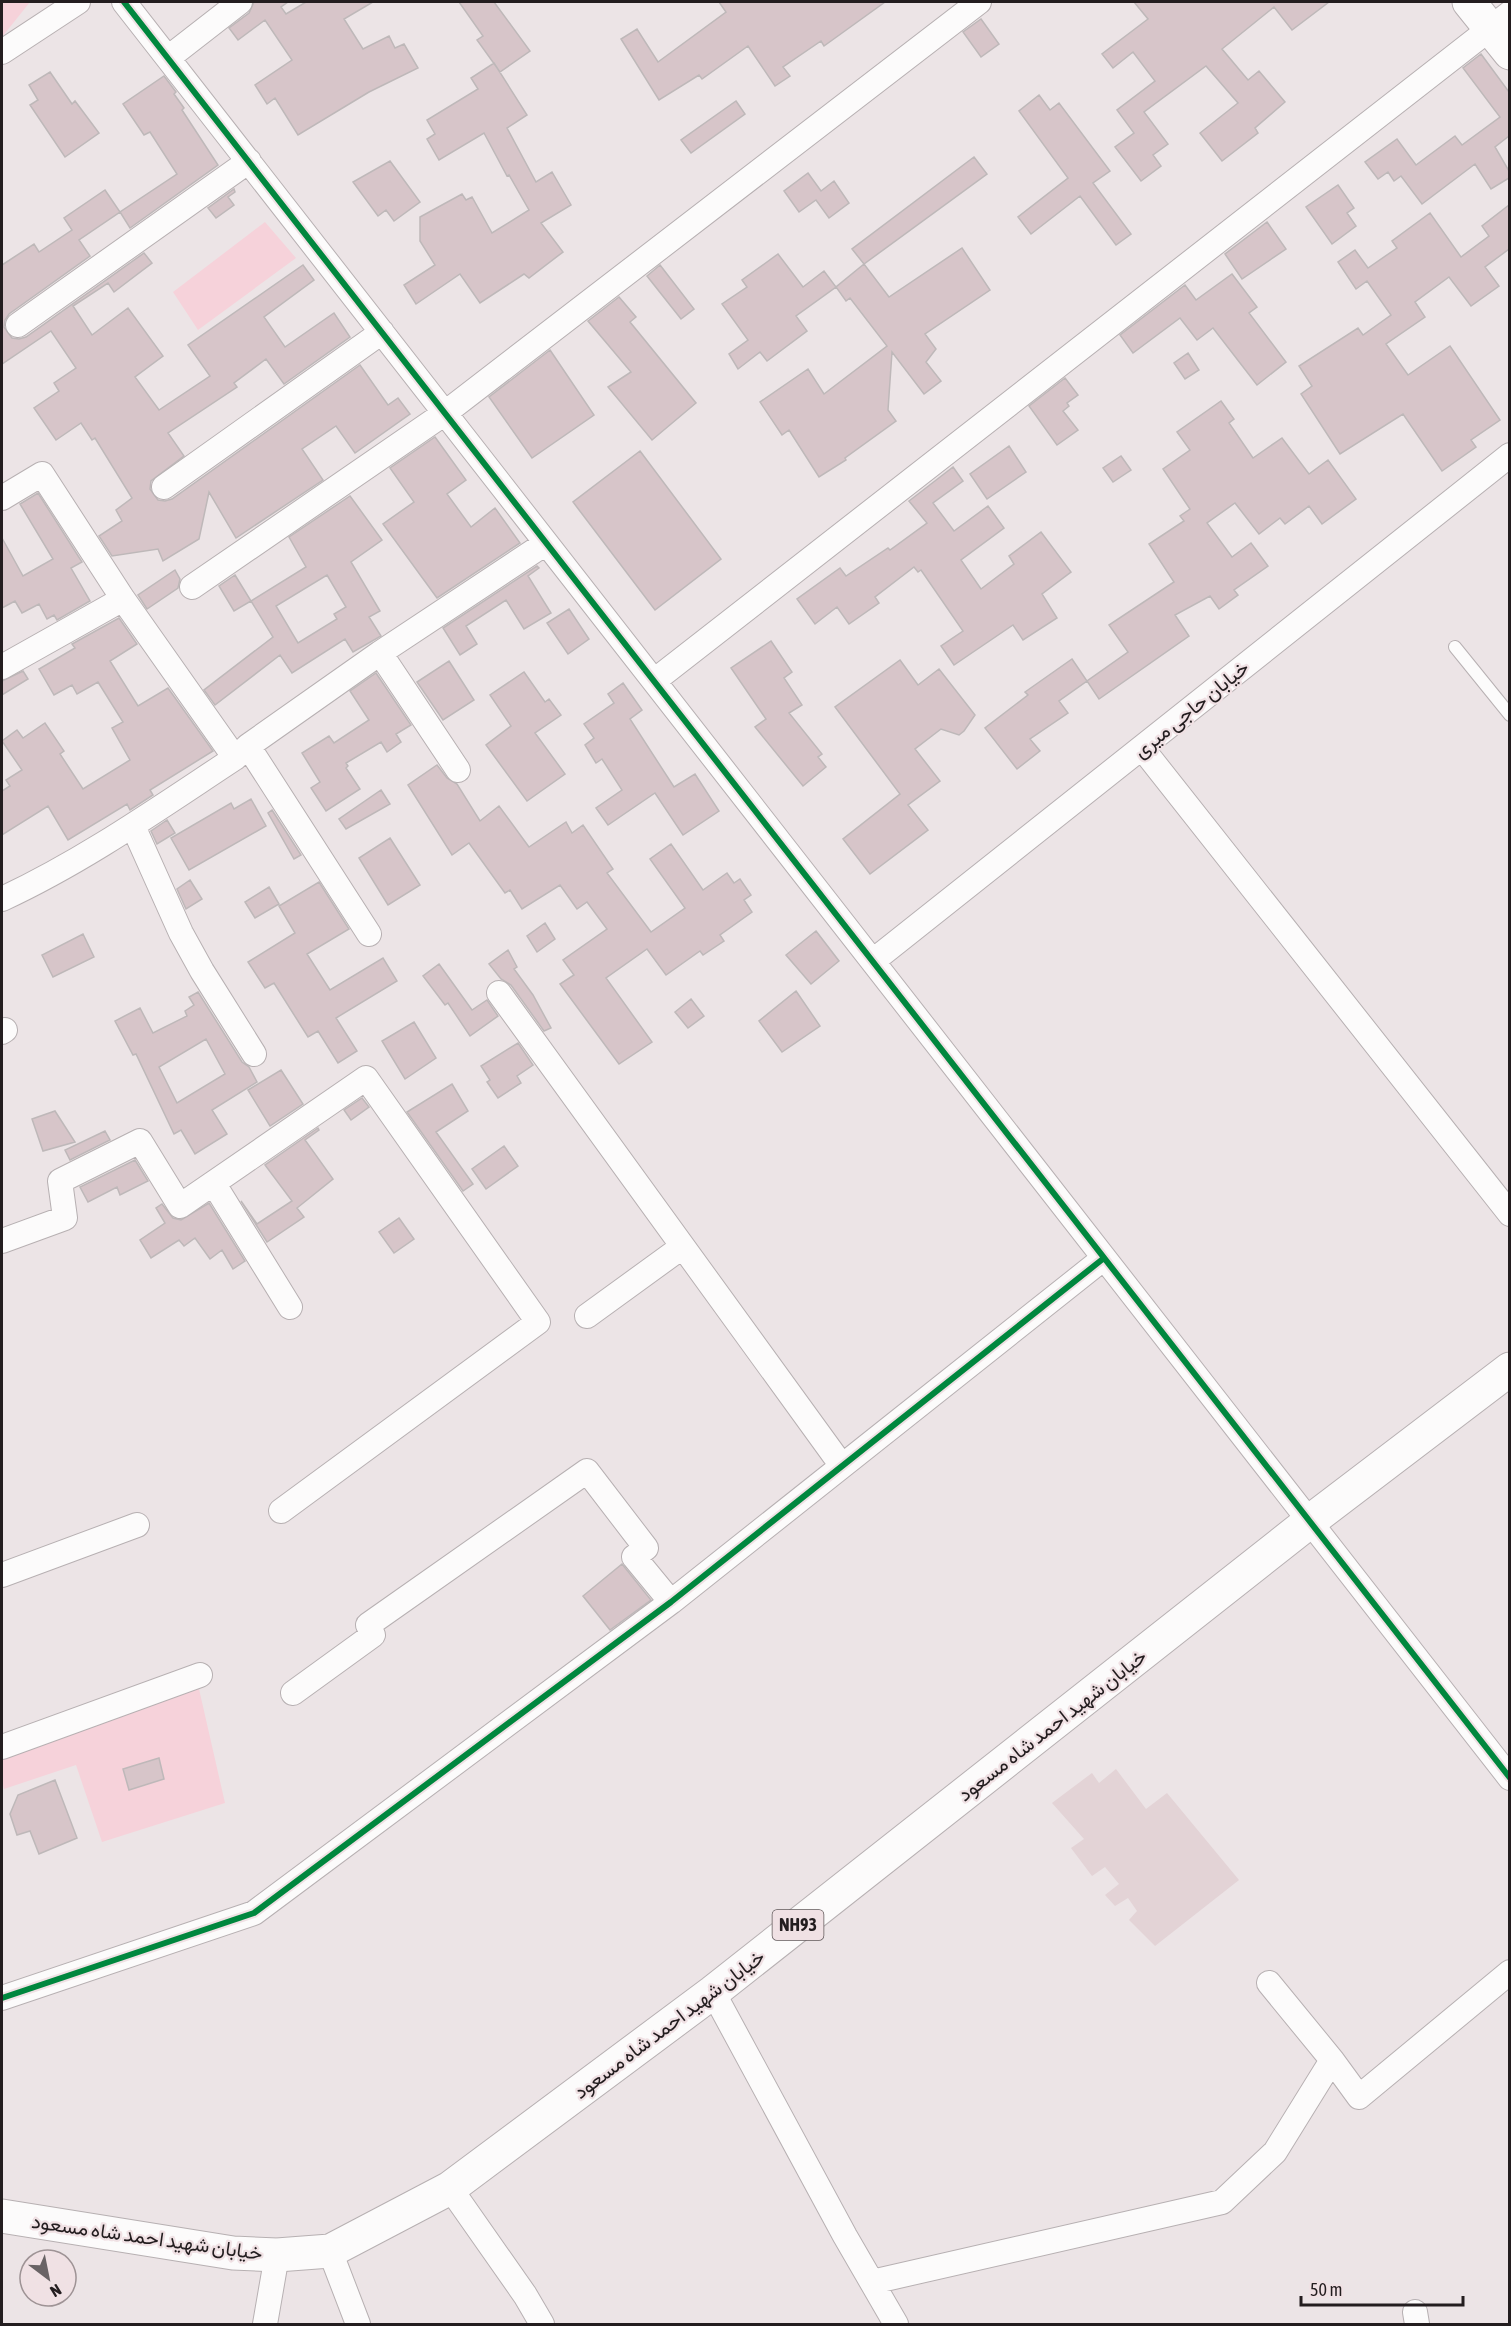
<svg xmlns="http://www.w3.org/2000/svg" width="1511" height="2326" viewBox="0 0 1511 2326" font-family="'Asap Condensed',Vazirmatn,sans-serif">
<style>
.built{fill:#e3d3d6}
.green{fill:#f6d2da}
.building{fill:#d7c5c9;stroke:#beb8b9;stroke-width:1.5;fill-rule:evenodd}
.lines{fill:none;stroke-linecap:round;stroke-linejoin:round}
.service-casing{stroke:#b7b0b2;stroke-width:14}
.minor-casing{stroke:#b7b0b2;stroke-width:26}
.secondary-casing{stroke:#b7b0b2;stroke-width:35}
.primary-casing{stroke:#b7b0b2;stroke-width:35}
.service{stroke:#fcfbfb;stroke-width:12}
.minor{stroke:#fcfbfb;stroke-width:24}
.secondary{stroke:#fcfbfb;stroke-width:33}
.primary{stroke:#fcfbfb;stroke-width:33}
.cycleway-casing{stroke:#f0e1e4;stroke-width:10}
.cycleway{stroke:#00873e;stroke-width:6}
.labels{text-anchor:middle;stroke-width:4.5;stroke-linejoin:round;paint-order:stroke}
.shield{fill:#f0e1e4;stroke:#60585a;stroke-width:1.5}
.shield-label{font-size:18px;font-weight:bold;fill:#231d1f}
.street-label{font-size:20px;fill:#231d1f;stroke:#f0e1e4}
</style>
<rect width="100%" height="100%" fill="#ece4e6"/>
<!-- built -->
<path class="built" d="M1116 1769 1146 1809 1167 1793 1239 1880 1155 1946 1129 1920 1137 1911 1128 1898 1115 1906 1105 1895 1119 1884 1105 1867 1092 1876 1071 1848 1084 1839 1052 1803 1092 1773 1099 1783Z"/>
<!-- green -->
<path class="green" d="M2 2H30L2 37Z
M265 222 296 258 198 330 173 292Z
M199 1689 225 1803 102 1842 76 1765 4 1789 2 1782V1755Z"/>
<!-- building -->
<path class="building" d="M254 2H288L281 7 286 14 306 2H373L344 19 363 49 389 36 395 48 404 44 418 68 369 92 298 135 275 98 267 104 255 85 292 60 265 20 238 40 229 28 249 13Z
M459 2H494L530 51 500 72 477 40 483 36Z
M719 2H885L824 46 821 41 783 67 790 76 775 86 748 46 702 79 699 75 659 100 621 39 637 29 658 62 726 12Z
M1134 2H1329L1292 30 1274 7 1222 49 1248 80 1259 71 1285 102 1255 128 1258 133 1222 161 1200 133 1238 103 1206 66 1144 112 1168 144 1153 155 1161 166 1141 181 1115 147 1134 133 1117 110 1155 81 1133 52 1113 68 1102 54 1148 19Z
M981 19 999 44 981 57 963 32Z
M1481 54 1509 92V136L1495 147 1509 171V178L1491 189 1475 164 1422 204 1401 176 1394 181 1388 172 1378 179 1365 162 1397 139 1416 165 1455 136 1462 145 1500 117 1463 68Z
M494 63 527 115 507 128 536 182 552 172 571 205 541 223 563 252 529 278 524 274 480 303 460 274 416 304 404 285 435 265 420 241V217L462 194 466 200 472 197 492 233 529 210 509 175 507 176 484 133 439 160 427 139 435 134 427 120 478 89 471 78Z
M50 72 72 104 75 101 99 133 65 157 30 105 38 100 29 85Z
M164 76 176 92 174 94 184 108 182 110 218 165 130 228 120 212 177 174 150 132 144 135 123 104Z
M1039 95 1050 110 1059 103 1110 171 1093 183 1131 234 1116 245 1080 196 1031 234 1018 217 1068 178 1019 111Z
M736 101 745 114 691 153 681 140Z
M974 157 987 174 864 264 852 249Z
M390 161 420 202 394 221 386 210 378 216 353 182Z
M808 173 821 191 834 181 849 203 829 218 816 200 799 212 784 191Z
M1338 185 1354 208 1347 213 1356 226 1332 244 1306 207Z
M234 189 235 192 228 197 234 205 216 218 208 208Z
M105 190 120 212 79 240 90 256 9 314 5 320 4 327 12 338 19 339 26 337 144 253 152 263 114 292 108 283 73 306 92 335 128 308 163 356 135 377 159 410 210 376 188 345 303 265 314 280 264 317 285 347 334 313 350 337 284 384 266 359 234 383 237 387 168 433 184 456 151 481 150 489 158 500 165 501 172 499 360 365 388 405 398 398 410 414 355 453 336 426 302 449 323 480 236 538 209 492 199 539 163 561 158 549 112 556 99 536 122 521 116 510 132 498 95 438 92 440 81 423 56 440 34 408 59 391 54 383 76 368 51 331 2 364V265L34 244 39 252 72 230 64 218Z
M1509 205V249L1485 267 1499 286 1471 306 1449 277 1415 302 1425 317 1386 344 1408 375 1450 346 1500 420 1471 440 1476 447 1442 471 1403 414 1340 454 1301 394 1312 386 1299 366 1358 328 1363 335 1391 315 1367 281 1356 289 1338 262 1355 250 1368 268 1397 248 1392 241 1430 213 1461 257 1489 236 1482 226Z
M1267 222 1286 249 1242 279 1225 254Z
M962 248 990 290 925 334 936 349 926 362 941 381 924 394 892 352 888 410 896 421 845 458 846 460 819 477 789 430 782 435 760 402 808 369 824 394 887 346 850 298 846 301 836 287 864 264 889 297Z
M778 254 803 287 824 271 836 287 796 316 807 331 767 361 760 352 738 369 729 354 748 340 722 304 747 287 742 280Z
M660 265 694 309 681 319 647 276Z
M1232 274 1257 307 1249 313 1286 362 1257 385 1213 328 1197 340 1180 318 1133 353 1120 335 1185 285 1196 300Z
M619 297 636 317 630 322 696 403 652 440 608 387 631 372 588 321Z
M550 350 594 415 532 458 489 397Z
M1188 353 1199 370 1185 379 1174 363Z
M1065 378 1078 395 1067 403 1069 406 1063 411 1078 430 1057 445 1029 406Z
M1221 401 1234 419 1229 423 1253 458 1282 438 1309 474 1328 460 1356 499 1322 524 1309 506 1285 524 1280 518 1259 534 1235 503 1207 523 1232 557 1251 543 1268 566 1234 590 1238 595 1219 609 1210 596 1175 615 1189 636 1099 699 1087 681 1128 652 1109 625 1174 582 1149 544 1184 521 1180 516 1190 509 1163 469 1190 450 1177 432Z
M435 437 466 480 447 494 471 527 495 508 520 543 437 598 383 524 414 502 390 468Z
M1009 446 1026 472 987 499 970 474Z
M640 451 721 559 655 610 573 502Z
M1121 456 1131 470 1113 482 1103 468Z
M953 467 963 481 933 503 954 531 988 506 1004 528 961 560 981 589 1014 564 1009 556 1041 532 1071 572 1042 594 1057 618 1023 640 1013 625 954 665 941 646 963 631 921 570 918 572 914 567 875 597 879 603 849 624 837 607 815 624 797 599 840 568 846 576 888 548 890 550 927 523 909 501Z
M38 493 82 562 71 568 90 601 57 620 54 615 47 619 39 604 22 613 15 601 2 608V538L23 576 53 559 20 504Z
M350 496 382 540 351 562 380 611 369 617 381 636 353 652 345 639 292 673 280 655 215 705 204 690 273 637 251 601 306 567 289 537ZM327 575 346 607 334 614 337 619 298 643 276 606Z
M537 566 539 568 528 576 551 613 524 629 506 600 466 626 477 644 460 655 443 628Z
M175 570 180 579 178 588 147 609 138 595Z
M235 575 251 601 234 611 219 586Z
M569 609 589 639 568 654 547 623Z
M119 618 137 644 110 661 138 706 168 688 213 751 150 790 153 795 130 810 127 804 68 840 48 806 2 835V791L10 786 6 780 22 770 2 741 17 730 23 738 45 723 64 751 60 754 83 789 130 760 112 728 123 722 98 682 77 694 72 685 54 695 39 669 75 648 72 644Z
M771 641 792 672 784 678 802 705 789 713 822 754 818 757 826 767 803 786 755 727 766 719 731 668Z
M1072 659 1087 681 1059 701 1068 713 1030 739 1040 751 1017 769 985 728 1028 695 1025 692Z
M900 660 918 685 939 669 975 715 964 731 959 735 941 729 915 749 940 781 908 805 928 830 870 874 843 839 900 794 835 707Z
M449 661 474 700 443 720 417 682Z
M23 671 28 679 2 695V681Z
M524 672 545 702 549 699 561 715 535 733 565 774 527 801 486 745 511 726 490 695Z
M376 673 411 725 396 734 401 742 387 752 381 742 346 763 348 766 346 768 360 789 326 811 311 788 320 782 302 753 329 736 334 743 369 720 350 691Z
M623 683 642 710 630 719 674 787 695 774 719 811 683 835 655 793 608 825 596 808 622 790 602 759 596 763 585 745 594 738 584 724 614 703 608 694Z
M437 765 447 778 457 784 480 821 499 806 529 847 566 822 572 833 583 825 613 869 607 873 651 932 685 908 650 859 671 844 703 890 727 873 734 883 740 879 751 895 744 900 752 912 720 935 724 941 703 955 700 951 666 975 647 949 606 978 652 1042 619 1064 560 984 574 975 563 960 607 929 587 902 577 909 560 885 522 909 510 890 505 893 469 843 452 855 408 785Z
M381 790 390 804 346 829 339 819Z
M251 799 266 826 189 870 171 838 231 803 234 809Z
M272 810 301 855 294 859 268 813Z
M167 820 175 833 157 844 151 831Z
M390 838 420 885 388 905 359 858Z
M190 880 202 899 186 909 177 889Z
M319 882 349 929 307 954 330 990 383 958 397 981 336 1018 357 1051 338 1063 318 1031 308 1037 274 983 265 988 248 962 295 933 279 906Z
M269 887 279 904 255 918 245 902Z
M545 923 555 939 537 952 527 936Z
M816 931 839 961 811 984 786 955Z
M83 934 94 957 53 977 42 955Z
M508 950 517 967 514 969 533 995 551 1028 544 1031 511 985 501 979 489 964Z
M439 964 472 1010 487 1000 498 1016 470 1036 448 1003 445 1005 423 976Z
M796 991 820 1026 782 1052 759 1021Z
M198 992 242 1062 249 1067 257 1082 212 1110 227 1134 195 1154 181 1130 174 1134 136 1054 133 1055 115 1021 140 1008 153 1033 187 1016 185 1011 194 1005 189 997ZM206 1039 225 1074 177 1103 159 1067Z
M691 999 704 1016 688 1028 675 1012Z
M414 1022 436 1058 405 1079 382 1041Z
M518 1043 533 1065 517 1076 521 1083 498 1098 487 1082 490 1080 481 1066Z
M281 1070 303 1104 270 1126 248 1090Z
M452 1084 468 1111 436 1132 473 1184 463 1191 407 1112Z
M362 1098 369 1107 351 1120 344 1110Z
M55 1111 75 1142 43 1151 32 1119Z
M318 1128 319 1130 305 1140 333 1179 297 1208 304 1217 267 1242 241 1201 257 1224 292 1201 265 1165Z
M105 1131 110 1140 70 1160 65 1150Z
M504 1146 518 1166 486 1189 472 1169Z
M135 1160 148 1181 120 1195 117 1187 88 1202 80 1187Z
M209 1203 245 1261 233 1269 222 1250 210 1259 195 1238 184 1246 179 1240 151 1258 140 1240 165 1223 156 1208 162 1204 173 1218 181 1220Z
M399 1218 414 1239 394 1253 379 1232Z
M622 1564 651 1600 610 1630 583 1596Z
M159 1758 164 1779 129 1790 123 1769Z
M55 1780 77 1838 39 1854 30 1831 17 1835 10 1814 18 1795Z"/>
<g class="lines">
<defs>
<path id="service" d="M1455 647 1510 715"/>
<path id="minor" d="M124 2 1510 1778
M2 52 78 2
M168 58 240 2
M18 325 249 161
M164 487 382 332
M2 498 42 474 123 599 235 758
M192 587 445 413 979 2
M380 653 458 770
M2 667 123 599
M654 681 1510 13
M248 746 369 934
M1142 748 1510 1214
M133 826 181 933 202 971 254 1054
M2 899C84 861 159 808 235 758L248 746 380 653 546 543
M873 961 1510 455
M499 993 842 1466
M2 1032 5 1030
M214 1184 290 1307
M2 1241 65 1218 60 1181 140 1141 180 1206 366 1078 538 1322 281 1511
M587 1316 682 1247
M2 1575 137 1525
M293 1693 373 1635 368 1625 587 1471 646 1548 634 1557 671 1602
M2 1747 200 1675
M1269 1983 1332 2060
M713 1992 845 2236 896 2324
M2 1998 254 1913 671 1602 1104 1258
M450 2188 525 2295 542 2324
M330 2251 358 2324
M872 2282 1222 2202 1275 2152 1332 2060 1359 2097 1510 1972
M1415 2312 1417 2324
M265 2324 277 2255"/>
<path id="secondary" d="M1469 2 1510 53"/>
<path id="primary" d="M2 2216 233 2253 277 2255 330 2251 450 2188 713 1992 1309 1522 1510 1369"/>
</defs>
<!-- service casing -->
<use href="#service" class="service-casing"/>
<!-- minor casing -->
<use href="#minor" class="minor-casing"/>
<!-- secondary casing -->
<use href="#secondary" class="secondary-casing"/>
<!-- primary casing -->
<use href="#primary" class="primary-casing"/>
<!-- service -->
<use href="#service" class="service"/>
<!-- minor -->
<use href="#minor" class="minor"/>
<!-- secondary -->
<use href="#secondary" class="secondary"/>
<!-- primary -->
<use href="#primary" class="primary"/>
<defs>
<path id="cycleway" d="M124 2 1510 1778
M2 1998 254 1913 671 1602 1104 1258"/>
</defs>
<!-- cycleway casing -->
<use href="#cycleway" class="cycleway-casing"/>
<!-- cycleway -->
<use href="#cycleway" class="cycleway"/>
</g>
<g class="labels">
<!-- shield labels -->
<rect class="shield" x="772.5" y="1910" width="51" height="30" rx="4.5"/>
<g class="shield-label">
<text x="798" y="1931">NH93</text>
</g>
<!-- street labels -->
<g class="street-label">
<text transform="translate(1191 709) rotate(-39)" y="7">خیابان حاجی میری</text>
<text transform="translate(1052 1725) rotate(-38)" y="7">خیابان شهید احمد شاه مسعود</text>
<text transform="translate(669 2024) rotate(-37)" y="7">خیابان شهید احمد شاه مسعود</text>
<text transform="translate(147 2237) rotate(8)" y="7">خیابان شهید احمد شاه مسعود</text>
</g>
</g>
<!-- border -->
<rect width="1511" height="2326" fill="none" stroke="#231d1f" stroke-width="6"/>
<!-- north arrow -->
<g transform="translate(48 2278) rotate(148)"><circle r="28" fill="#f0e1e4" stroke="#9e9395" stroke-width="1.5"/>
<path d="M0-4.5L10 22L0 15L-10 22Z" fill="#696365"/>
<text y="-9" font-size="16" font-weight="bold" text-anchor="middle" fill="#231d1f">N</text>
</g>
<!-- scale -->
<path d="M1301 2296v9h162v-9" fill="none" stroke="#231d1f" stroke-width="3"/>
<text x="1310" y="2296" font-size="18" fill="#231d1f" stroke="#f0e1e4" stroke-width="4.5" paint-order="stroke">50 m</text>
</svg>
